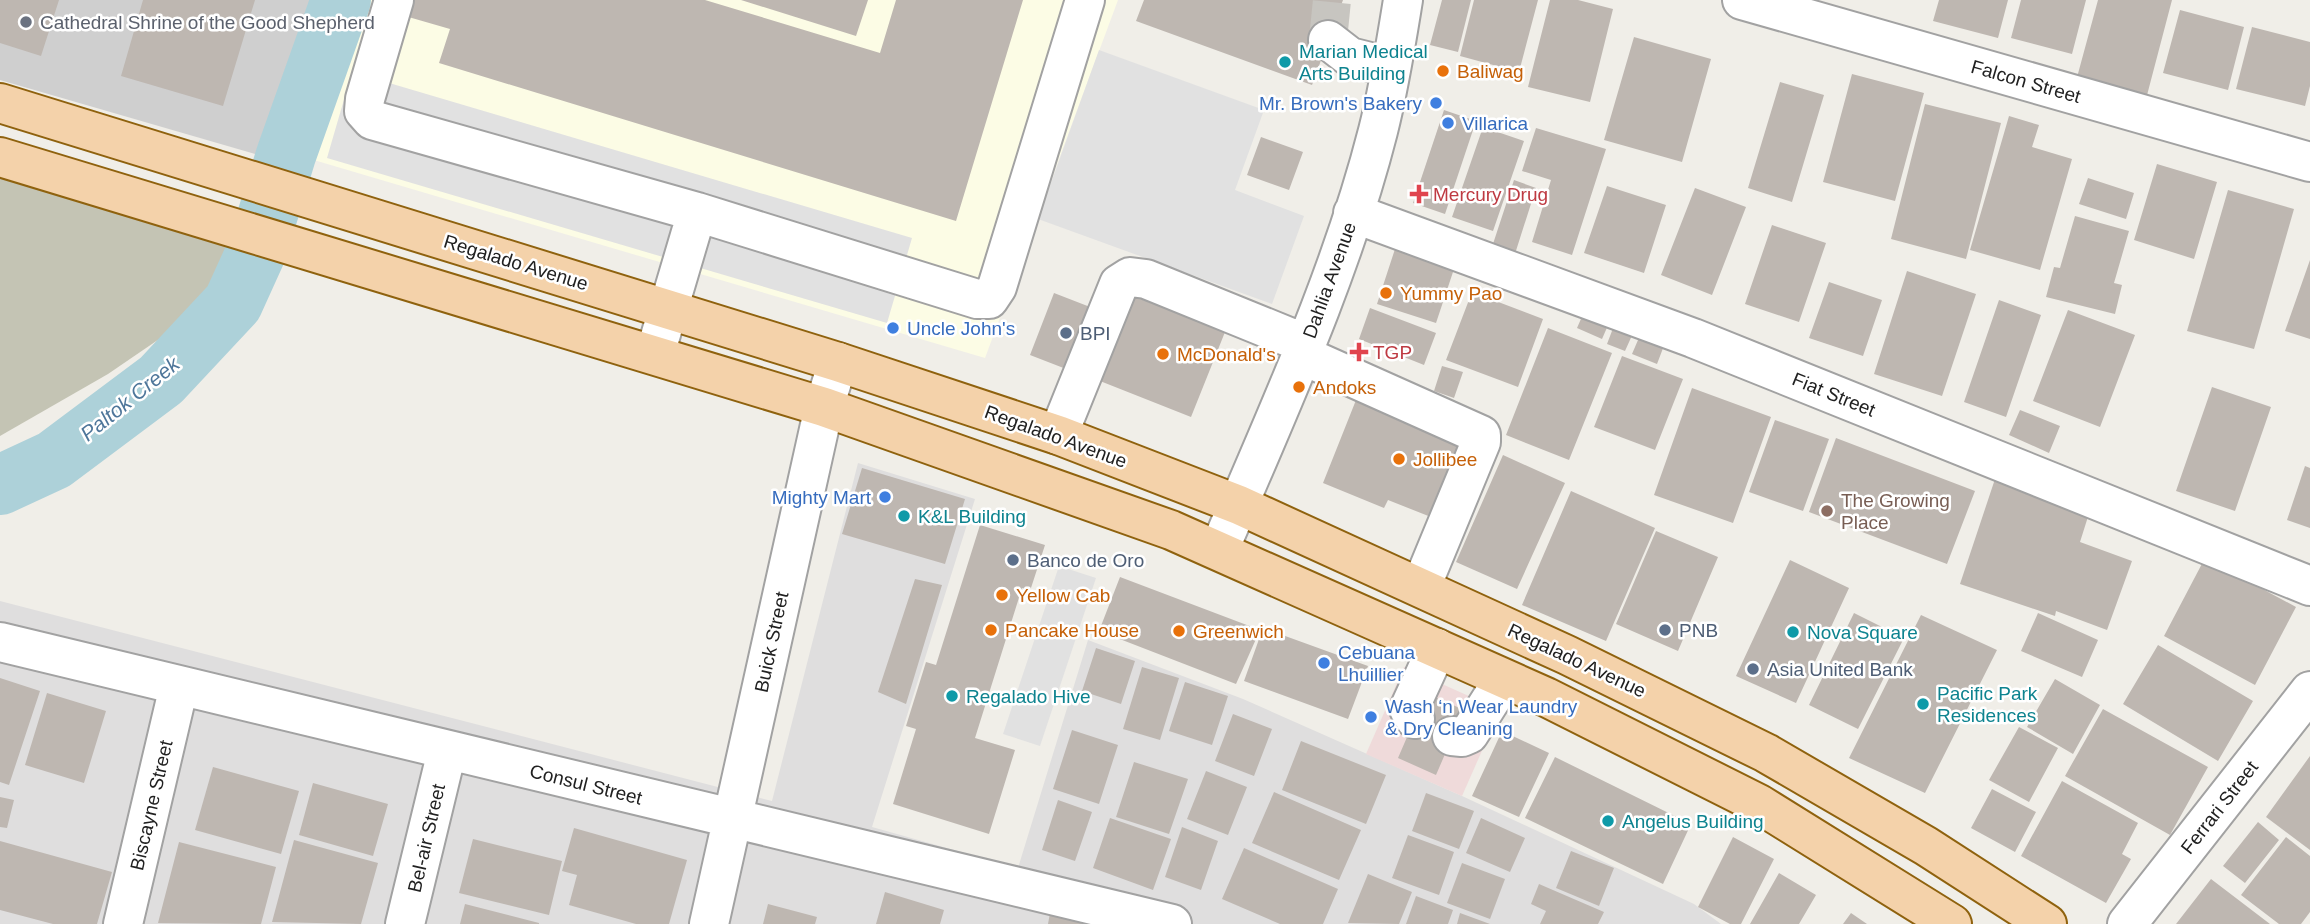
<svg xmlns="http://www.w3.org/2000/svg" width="2310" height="924" viewBox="0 0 2310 924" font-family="Arial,sans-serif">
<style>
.residential{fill:#dfdede}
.commercial{fill:#efdada}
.education{fill:#fcfce5}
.religious{fill:#cfcfcf}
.construction{fill:#c4c4b4}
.parking{fill:#e1e1e1}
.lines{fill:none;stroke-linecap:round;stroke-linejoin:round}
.river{stroke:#add1d9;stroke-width:60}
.building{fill:#beb7b1}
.minor-tunnel{stroke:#c7c5c0;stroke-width:38;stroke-dasharray:38 19;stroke-linecap:butt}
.minor-casing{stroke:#a2a2a2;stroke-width:42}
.major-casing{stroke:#8f620e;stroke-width:42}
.minor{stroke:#fff;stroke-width:38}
.major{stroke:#f4d2aa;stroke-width:38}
.worship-dot{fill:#6b7280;stroke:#fff;stroke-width:2.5}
.culture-dot{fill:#0f9aa8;stroke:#fff;stroke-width:2.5}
.food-dot{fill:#e8710a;stroke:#fff;stroke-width:2.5}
.shop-dot{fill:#3f7fe0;stroke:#fff;stroke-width:2.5}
.health-dot{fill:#e0444e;stroke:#fff;stroke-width:2.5}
.service-dot{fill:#5c6f8a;stroke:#fff;stroke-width:2.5}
.education-dot{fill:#8d6e63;stroke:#fff;stroke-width:2.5}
.labels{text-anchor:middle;stroke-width:5;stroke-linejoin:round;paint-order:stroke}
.worship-label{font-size:19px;fill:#5b616d;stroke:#fff;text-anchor:start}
.culture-label{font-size:19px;fill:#0d838f;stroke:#fff;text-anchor:start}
.food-label{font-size:19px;fill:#c56008;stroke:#fff;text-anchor:start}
.street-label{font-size:19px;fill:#212121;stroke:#fff}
.shop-label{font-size:19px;fill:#366cbe;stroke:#fff;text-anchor:start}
.health-label{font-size:19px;fill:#be3a42;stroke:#fff;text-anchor:start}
.service-label{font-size:19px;fill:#4e5e75;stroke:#fff;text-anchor:start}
.education-label{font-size:19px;fill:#785e54;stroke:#fff;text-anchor:start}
.water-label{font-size:21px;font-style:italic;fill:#4e769a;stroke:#fff}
</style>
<rect width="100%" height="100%" fill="#f0eee8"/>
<!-- residential -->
<path class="residential" d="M858 463 975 499 872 827 1018 868 1088 640 1243 699 1462 796 1694 904 1721 924H0V601L772 801Z"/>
<!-- commercial -->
<path class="commercial" d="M1404 667 1500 710 1462 796 1366 754Z"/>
<!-- education -->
<path class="education" d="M355 0H1118L985 358 307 158Z"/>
<!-- religious -->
<path class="religious" d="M0 0H327L286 101 259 155 0 80Z"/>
<!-- construction -->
<path class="construction" d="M0 175 236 246 190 318 108 374 0 436Z"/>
<!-- parking -->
<path class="parking" d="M1099 50 1264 110 1235 190 1304 216 1272 304 1038 219Z
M352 72 912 238 887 323 327 158Z
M1059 566 1096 578 1040 746 1003 734Z"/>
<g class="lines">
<!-- river -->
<path class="river" d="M0 485 54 460 161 380 233 303 257 250 286 155 341 0"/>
</g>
<!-- building -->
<path class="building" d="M0 0H59L41 56 0 43Z
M143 0H255L223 106 121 76Z
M409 0H705L880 53 896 0H1023L956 221 439 63 450 29 405 16Z
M741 0H868L856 36Z
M1144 0H1343L1312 85 1136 21Z
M1442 0H1471L1458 52 1430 45Z
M1474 0H1538L1519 72 1460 56Z
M1550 0H1578L1613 9 1590 102 1528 87Z
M1939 0H2008L1998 38 1933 21Z
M2021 0H2086L2072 54 2011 38Z
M2098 0H2172L2146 99 2076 81Z
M2180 10 2244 27 2228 90 2163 73Z
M2252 27 2310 42V86L2305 106 2236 89Z
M1634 37 1711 59 1682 162 1604 140Z
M1852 74 1924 93 1895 201 1823 182Z
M1780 82 1824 95 1792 202 1748 188Z
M1925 104 2001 123 1966 259 1891 239Z
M1444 110 1476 121 1445 214 1413 203Z
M2009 116 2039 125 2032 147 2072 159 2040 270 1970 250Z
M1483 127 1524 141 1493 231 1452 217Z
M1536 128 1606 149 1572 255 1532 242 1551 180 1522 171Z
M1261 137 1303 152 1289 190 1247 175Z
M2157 164 2217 182 2194 259 2134 240Z
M2088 178 2134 193 2126 219 2079 204Z
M1514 180 1536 188 1514 257 1491 250Z
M1607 186 1666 205 1644 273 1584 253Z
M1695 188 1746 207 1712 295 1661 275Z
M2228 190 2294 209 2254 349 2187 331Z
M2075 216 2129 231 2114 283 2122 285 2115 314 2046 297 2054 267 2060 268Z
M1772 225 1826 243 1799 322 1745 304Z
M1395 249 1454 269 1436 323 1377 304Z
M2310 260V339L2285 331Z
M1907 271 1976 294 1942 396 1874 374Z
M1829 282 1882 300 1863 356 1809 338Z
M1135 291 1227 327 1191 417 1100 381Z
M1472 292 1543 319 1518 387 1446 360Z
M1054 293 1103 312 1079 374 1030 355Z
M1999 300 2041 315 2006 417 1964 402Z
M1370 308 1436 333 1424 365 1359 339Z
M2068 310 2135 335 2100 427 2033 401Z
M1584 312 1609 323 1602 339 1577 328Z
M1615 323 1634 331 1625 351 1607 344Z
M1548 328 1612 353 1569 460 1506 435Z
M1641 333 1665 343 1657 364 1632 354Z
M1622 356 1683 379 1655 450 1594 427Z
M1442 366 1463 372 1454 398 1434 391Z
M2212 387 2271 407 2235 511 2176 491Z
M1692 388 1771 417 1733 523 1654 495Z
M1360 390 1471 446 1441 521 1388 500 1384 508 1323 483Z
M2020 410 2060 426 2049 453 2009 435Z
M1775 420 1829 439 1803 511 1749 492Z
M1836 438 1975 491 1947 564 1809 512Z
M1503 455 1565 483 1517 589 1456 562Z
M2305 466 2310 468V528L2287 520Z
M862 468 965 499 945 564 842 534Z
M1997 473 2092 504 2080 542 2132 561 2107 630 2056 611 2055 616 1960 584Z
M1571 491 1655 528 1606 641 1522 605Z
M980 525 1045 545 1030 591 1022 588 975 738 1015 750 989 834 893 804 916 729 906 726 926 662 936 665Z
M1656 531 1718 557 1678 651 1616 624Z
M2205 558 2296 607 2255 685 2164 636Z
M1790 560 1849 588 1796 703 1736 676Z
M1120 577 1260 630 1236 684 1099 631Z
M915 579 942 585 906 704 878 692Z
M1854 613 1904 638 1858 729 1809 705Z
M2038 613 2098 640 2082 677 2021 651Z
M1921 615 1997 650 1925 793 1849 758Z
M1263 628 1368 666 1348 719 1244 681Z
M2158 645 2253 701 2218 761 2123 704Z
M1096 648 1135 661 1121 704 1082 691Z
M1142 667 1179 678 1160 740 1123 729Z
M0 678 40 691 9 785 0 782Z
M2055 679 2100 705 2073 754 2027 727Z
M1185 682 1228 696 1212 745 1169 731Z
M47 693 106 711 84 783 25 765Z
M1426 693 1464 710 1436 775 1398 758Z
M2103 709 2208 767 2170 835 2065 776Z
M1233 714 1272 729 1254 776 1215 761Z
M2019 727 2058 748 2029 802 1989 780Z
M1072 730 1118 745 1099 804 1053 789Z
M1502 731 1549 753 1519 817 1472 796Z
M1301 741 1386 775 1366 824 1282 790Z
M2310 756V850L2266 817Z
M1555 757 1691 824 1663 884 1525 818Z
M1134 762 1188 779 1169 834 1116 817Z
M213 767 299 791 281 854 195 830Z
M1206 771 1247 787 1228 835 1187 819Z
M2062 781 2138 823 2122 854 2131 859 2106 903 2021 856Z
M313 783 388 804 373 856 299 835Z
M1992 789 2036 812 2015 852 1971 828Z
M1274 792 1361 830 1339 880 1252 843Z
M1426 793 1474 811 1459 849 1412 831Z
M0 797 14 800 7 828 0 827Z
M1058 800 1092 812 1075 861 1042 850Z
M1110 818 1171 839 1153 890 1093 868Z
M1481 818 1525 838 1510 872 1466 853Z
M2258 822 2279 840 2245 883 2223 866Z
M1182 827 1218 841 1201 890 1165 877Z
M574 828 687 860 669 924H636L569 905 577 875 562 871Z
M1408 835 1454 852 1439 895 1392 878Z
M1733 837 1774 859 1741 924H1730L1698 907Z
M2286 837 2310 856V912L2301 924H2279L2241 895Z
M473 839 562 861 549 915 459 893Z
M294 840 378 863 361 924 272 922Z
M0 841 112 872 97 924H53L0 910Z
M179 842 276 867 261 924 158 923Z
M1244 848 1338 889 1323 924H1280L1222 899Z
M1571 851 1614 868 1599 906 1556 888Z
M1462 863 1505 879 1490 919 1447 903Z
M1779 873 1816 895 1799 924H1750Z
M1368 874 1412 892 1399 924 1348 923Z
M2211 879 2270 924H2176Z
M1539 884 1604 912 1598 924H1540L1546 911 1531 904Z
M885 892 944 910 940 924H876Z
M1416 896 1453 910 1448 924H1406Z
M465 904 539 923V924H460Z
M768 904 817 917 815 924H763Z
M1050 913 1090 924H1048Z
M1460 913 1490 924H1457Z
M1851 913 1867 924H1843Z"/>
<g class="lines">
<!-- minor-tunnel -->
<path class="minor-tunnel" d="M1328 40 1332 0"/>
<defs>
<path id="minor" d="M394 0 365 99 364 111 372 120 697 212 977 299H989L997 287 1085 0
M1742 0 2310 162
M1328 40 1350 57 1390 67
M1353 213 1693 338 2310 586
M655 354 697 212
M1302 355 1481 435V442L1421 587
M1058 435 1119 284 1130 277 1146 279 1306 344
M1219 550C1277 413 1341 276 1378 131 1389 88 1396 43 1403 0
M0 642 1172 924
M1415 719 1409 709 1437 648
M1452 736 1462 737 1469 734 1504 679
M123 924 179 686
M405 924 447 751
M709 924 824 407 838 362
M2127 924 2310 691"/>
<path id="major" d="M0 103 838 362 1058 435 1239 505 1567 655 1766 753 1926 846 2047 924
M0 157 824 407 1171 530 1546 697 1759 804 1952 924"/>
</defs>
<!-- minor casing -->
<use href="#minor" class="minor-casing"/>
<!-- major casing -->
<use href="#major" class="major-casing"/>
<!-- minor -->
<use href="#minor" class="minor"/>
<!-- major -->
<use href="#major" class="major"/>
</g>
<!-- markers -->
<circle class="worship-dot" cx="26" cy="22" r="7"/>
<g class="culture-dot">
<circle cx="1285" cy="62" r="7"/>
<circle cx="904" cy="516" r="7"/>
<circle cx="1793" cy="632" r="7"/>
<circle cx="952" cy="696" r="7"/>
<circle cx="1923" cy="704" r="7"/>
<circle cx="1608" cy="821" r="7"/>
</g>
<g class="food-dot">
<circle cx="1443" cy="71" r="7"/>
<circle cx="1386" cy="293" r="7"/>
<circle cx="1163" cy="354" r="7"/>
<circle cx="1299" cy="387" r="7"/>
<circle cx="1399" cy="459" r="7"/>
<circle cx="1002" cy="595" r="7"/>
<circle cx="991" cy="630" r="7"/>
<circle cx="1179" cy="631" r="7"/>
</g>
<g class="shop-dot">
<circle cx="1436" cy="103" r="7"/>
<circle cx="1448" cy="123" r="7"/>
<circle cx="893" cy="328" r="7"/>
<circle cx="885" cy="497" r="7"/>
<circle cx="1324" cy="663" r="7"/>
<circle cx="1371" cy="717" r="7"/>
</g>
<g class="health-dot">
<path d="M1415.5 183.5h7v7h7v7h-7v7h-7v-7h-7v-7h7z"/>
<path d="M1355.5 341.5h7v7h7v7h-7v7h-7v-7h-7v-7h7z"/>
</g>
<g class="service-dot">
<circle cx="1066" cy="333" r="7"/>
<circle cx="1013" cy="560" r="7"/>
<circle cx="1665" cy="630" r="7"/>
<circle cx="1753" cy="669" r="7"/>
</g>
<circle class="education-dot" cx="1827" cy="511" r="7"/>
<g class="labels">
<!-- worship labels -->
<g class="worship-label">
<text x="40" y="29">Cathedral Shrine of the Good Shepherd</text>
</g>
<!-- culture labels -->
<g class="culture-label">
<text x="1299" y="58">Marian Medical<tspan x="1299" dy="22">Arts Building</tspan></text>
<text x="918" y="523">K&amp;L Building</text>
<text x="1807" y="639">Nova Square</text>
<text x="1937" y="700">Pacific Park<tspan x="1937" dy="22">Residences</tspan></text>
<text x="966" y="703">Regalado Hive</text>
<text x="1622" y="828">Angelus Building</text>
</g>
<!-- food labels -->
<g class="food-label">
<text x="1457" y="78">Baliwag</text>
<text x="1400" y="300">Yummy Pao</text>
<text x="1177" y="361">McDonald's</text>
<text x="1313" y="394">Andoks</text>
<text x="1413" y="466">Jollibee</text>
<text x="1016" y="602">Yellow Cab</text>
<text x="1005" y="637">Pancake House</text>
<text x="1193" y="638">Greenwich</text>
</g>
<!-- street labels -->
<g class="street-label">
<text transform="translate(2026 81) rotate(16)" y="7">Falcon Street</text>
<text transform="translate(516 262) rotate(17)" y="7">Regalado Avenue</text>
<text transform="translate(1329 280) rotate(-70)" y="7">Dahlia Avenue</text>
<text transform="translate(1834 394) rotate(22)" y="7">Fiat Street</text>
<text transform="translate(1056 436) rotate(20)" y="7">Regalado Avenue</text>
<text transform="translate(771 642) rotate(-78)" y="7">Buick Street</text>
<text transform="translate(1577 660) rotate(25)" y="7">Regalado Avenue</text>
<text transform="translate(586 784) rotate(14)" y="7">Consul Street</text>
<text transform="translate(151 805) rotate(-77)" y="7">Biscayne Street</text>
<text transform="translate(2219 807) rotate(-52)" y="7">Ferrari Street</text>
<text transform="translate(426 838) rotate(-77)" y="7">Bel-air Street</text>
</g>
<!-- shop labels -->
<g class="shop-label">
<text x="1422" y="110" text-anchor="end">Mr. Brown's Bakery</text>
<text x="1462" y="130">Villarica</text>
<text x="907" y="335">Uncle John's</text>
<text x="871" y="504" text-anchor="end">Mighty Mart</text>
<text x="1338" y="659">Cebuana<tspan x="1338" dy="22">Lhuillier</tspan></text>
<text x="1385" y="713">Wash ‘n Wear Laundry<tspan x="1385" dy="22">&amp; Dry Cleaning</tspan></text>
</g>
<!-- health labels -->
<g class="health-label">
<text x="1433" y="201">Mercury Drug</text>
<text x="1373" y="359">TGP</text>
</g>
<!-- service labels -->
<g class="service-label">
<text x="1080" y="340">BPI</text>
<text x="1027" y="567">Banco de Oro</text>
<text x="1679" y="637">PNB</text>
<text x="1767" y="676">Asia United Bank</text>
</g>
<!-- education labels -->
<g class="education-label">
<text x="1841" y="507">The Growing<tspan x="1841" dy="22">Place</tspan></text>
</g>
<!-- water labels -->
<g class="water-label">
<text transform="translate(130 399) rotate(-39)" y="7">Paltok Creek</text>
</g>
</g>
</svg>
